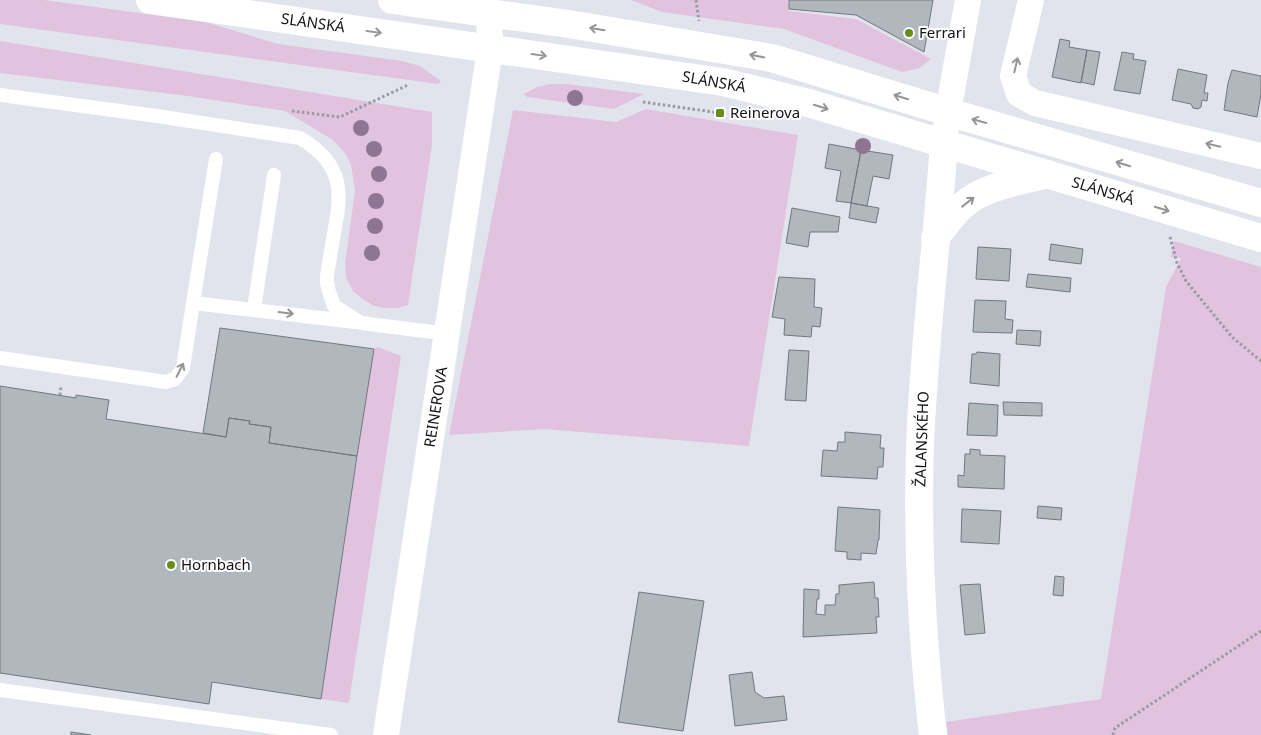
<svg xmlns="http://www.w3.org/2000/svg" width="1261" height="735" viewBox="0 0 1261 735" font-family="'Noto Sans',sans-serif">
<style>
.green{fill:#e2c3df}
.building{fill:#b0b8be;stroke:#71787d}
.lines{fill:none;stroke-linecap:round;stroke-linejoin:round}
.path{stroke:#989ba2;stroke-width:3;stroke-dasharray:2.5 2.5;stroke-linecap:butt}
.service{stroke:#fff;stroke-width:14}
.minor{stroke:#fff;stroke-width:26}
.tertiary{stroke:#fff;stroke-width:28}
.secondary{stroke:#fff;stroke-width:28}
.tree{fill:#8e7593}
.oneway{stroke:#959597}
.poi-dot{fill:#668d1a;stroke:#fff;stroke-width:2}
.labels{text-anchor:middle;stroke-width:4;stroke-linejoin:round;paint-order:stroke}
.street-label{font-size:15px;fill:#131417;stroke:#fff}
.poi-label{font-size:15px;fill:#131417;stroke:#fff;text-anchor:start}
</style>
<rect width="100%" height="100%" fill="#e1e4ed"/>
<!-- green -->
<path class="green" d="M0 0H44L206 22 278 44 402 61 420 66 441 81 438 84 0 24Z
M631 0H788L789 11 856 19 931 59 919 68 902 72 784 29 662 12Z
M0 41 432 112V145L408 305 398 308H386L374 306 364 300 353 291 346 277 345 263 355 191 351 165 345 153 333 140 285 111 188 96 0 73Z
M550 84H566L644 94 614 109 527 97 524 94 537 87Z
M646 109 798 135 749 446 545 429 449 435 513 110 616 122Z
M1174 241 1261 267V735H948L946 722 1101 699 1166 287 1181 258 1171 257Z
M378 347 401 356 349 703 321 699 373 352 374 349Z"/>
<!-- building -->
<path class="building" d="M789 0H933L924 52 856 15 789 9Z
M1060 39 1070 41 1069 47 1087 50 1081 83 1052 77Z
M1087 50 1100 52 1094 85 1081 82Z
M1122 52 1134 54 1133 59 1146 61 1140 94 1114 90Z
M1178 69 1207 75 1204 93H1208L1207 101 1202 100 1201 107 1198 109 1193 108 1191 104 1172 100Z
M1232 70 1261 76V94L1257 117 1224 110 1228 83Z
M829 144 861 150 851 203 836 201 841 171 825 168Z
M861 150 893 155 889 179 873 176 867 206 851 203Z
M851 203 879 208 876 223 849 218Z
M792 208 840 217 838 232H810L808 247 786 243Z
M1051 244 1083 249 1081 264 1049 260Z
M978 247 1011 249 1009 281 976 279Z
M1028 274 1071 278 1070 292 1026 287Z
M779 277 815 279 814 307 822 308 820 327 812 326 811 337 784 335 785 319 772 317Z
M975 300 1006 301 1005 319 1013 320 1012 333 973 332Z
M220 328 374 349 357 456 269 443 271 427 249 424 250 421 229 418 226 437 203 433Z
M1017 330 1041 331 1040 346 1016 344Z
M789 350 809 351 806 401 785 400Z
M977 352 1000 354 999 386 970 383 972 354H976Z
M0 386 76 398V395L109 400 106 419 226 437 229 418 250 421 249 424 271 427 269 443 357 456 321 699 212 682 209 704 0 673Z
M1003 402 1042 403V416L1004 415Z
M969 403 998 405 997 436 967 435Z
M845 432 881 435 880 448H884L883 467H878L877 479 821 476 823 450 837 451 838 442H845Z
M970 449 980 450V455L1005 456 1004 489 958 487V475L964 476 965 454H970Z
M1038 506 1062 508 1061 520 1037 518Z
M838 507 880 510 879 540H878L876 554 861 553V560L847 559V552L835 551Z
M962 509 1001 511 999 544 961 542Z
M1055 576 1064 577 1063 596 1053 595Z
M874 582 875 598H878L879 617H876L877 633 803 637 804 589 819 590V599H817L816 614 825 615V605H835L836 594H839V585Z
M980 584 985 633 965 635 960 585Z
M639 592 704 601 683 731 618 722Z
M752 672 755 692 764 698 784 696 787 720 735 726 729 675Z
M71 732 91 735H71Z"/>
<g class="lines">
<!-- path -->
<path class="path" d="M696 0 699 21
M643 102 720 113
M292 111 340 117 408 85
M1170 237 1177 263 1186 281 1232 337 1261 361
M60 395 61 386
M1113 735 1115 728 1261 631"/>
<!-- service -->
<path class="service" d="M0 95 157 116 300 138C354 170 338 204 330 257 329 265 326 275 327 283 328 291 332 299 334 306L361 323 448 334
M193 303 216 159
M254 309 274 175
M0 358 166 382 175 379 183 368 193 303 355 322
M0 690 331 735"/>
<!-- minor -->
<path class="minor" d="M1031 0 1013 76 1019 94 1035 103 1261 156
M944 143 948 112 968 0
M386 735 490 49 489 12"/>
<!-- tertiary -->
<path class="tertiary" d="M935 238C947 223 959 205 976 196 998 184 1025 180 1048 174
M933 735C922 639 917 541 920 445 924 344 937 244 944 143"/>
<!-- secondary -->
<path class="secondary" d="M150 0 723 82 805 102 1261 238
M392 0 569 24 772 58 948 112 1261 203"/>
</g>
<!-- trees -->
<g class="tree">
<circle cx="575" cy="98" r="8"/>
<circle cx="361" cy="128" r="8"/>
<circle cx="863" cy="146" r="8"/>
<circle cx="374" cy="149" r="8"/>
<circle cx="379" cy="174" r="8"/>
<circle cx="376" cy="201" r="8"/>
<circle cx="375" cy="226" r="8"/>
<circle cx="372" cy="253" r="8"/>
</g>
<!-- one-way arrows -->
<defs><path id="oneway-shaft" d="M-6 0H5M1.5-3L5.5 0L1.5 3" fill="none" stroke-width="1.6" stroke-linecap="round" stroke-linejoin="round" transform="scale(1.25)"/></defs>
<g class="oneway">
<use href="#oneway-shaft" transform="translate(597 29) rotate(-171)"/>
<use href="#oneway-shaft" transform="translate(374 32) rotate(8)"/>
<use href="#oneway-shaft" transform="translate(539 55) rotate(8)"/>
<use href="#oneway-shaft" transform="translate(757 56) rotate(-169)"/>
<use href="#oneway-shaft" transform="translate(1016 65) rotate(-77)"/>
<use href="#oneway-shaft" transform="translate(901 97) rotate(-163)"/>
<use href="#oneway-shaft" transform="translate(821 107) rotate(17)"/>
<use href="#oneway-shaft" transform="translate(979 121) rotate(-164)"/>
<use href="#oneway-shaft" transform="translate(1213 145) rotate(-167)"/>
<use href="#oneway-shaft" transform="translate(1123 164) rotate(-163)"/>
<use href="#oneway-shaft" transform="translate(968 202) rotate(-38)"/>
<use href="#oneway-shaft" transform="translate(1162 209) rotate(17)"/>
<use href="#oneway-shaft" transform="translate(286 313) rotate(7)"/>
<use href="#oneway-shaft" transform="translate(180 370) rotate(-63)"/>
</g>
<!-- markers -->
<g class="poi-dot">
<circle cx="909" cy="33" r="5"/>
<rect x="715" y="108" width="10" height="10" rx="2.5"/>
<circle cx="171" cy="565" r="5"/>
</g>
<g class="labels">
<!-- street labels -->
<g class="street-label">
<text transform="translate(313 23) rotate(8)" y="5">SLÁNSKÁ</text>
<text transform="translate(714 82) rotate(10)" y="5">SLÁNSKÁ</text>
<text transform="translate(1103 191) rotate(17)" y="5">SLÁNSKÁ</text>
<text transform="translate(436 407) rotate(-81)" y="5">REINEROVA</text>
<text transform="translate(922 439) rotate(-88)" y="5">ŽALANSKÉHO</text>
</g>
<!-- poi labels -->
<g class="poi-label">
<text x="919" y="38">Ferrari</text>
<text x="730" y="118">Reinerova</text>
<text x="181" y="570">Hornbach</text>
</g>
</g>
</svg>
